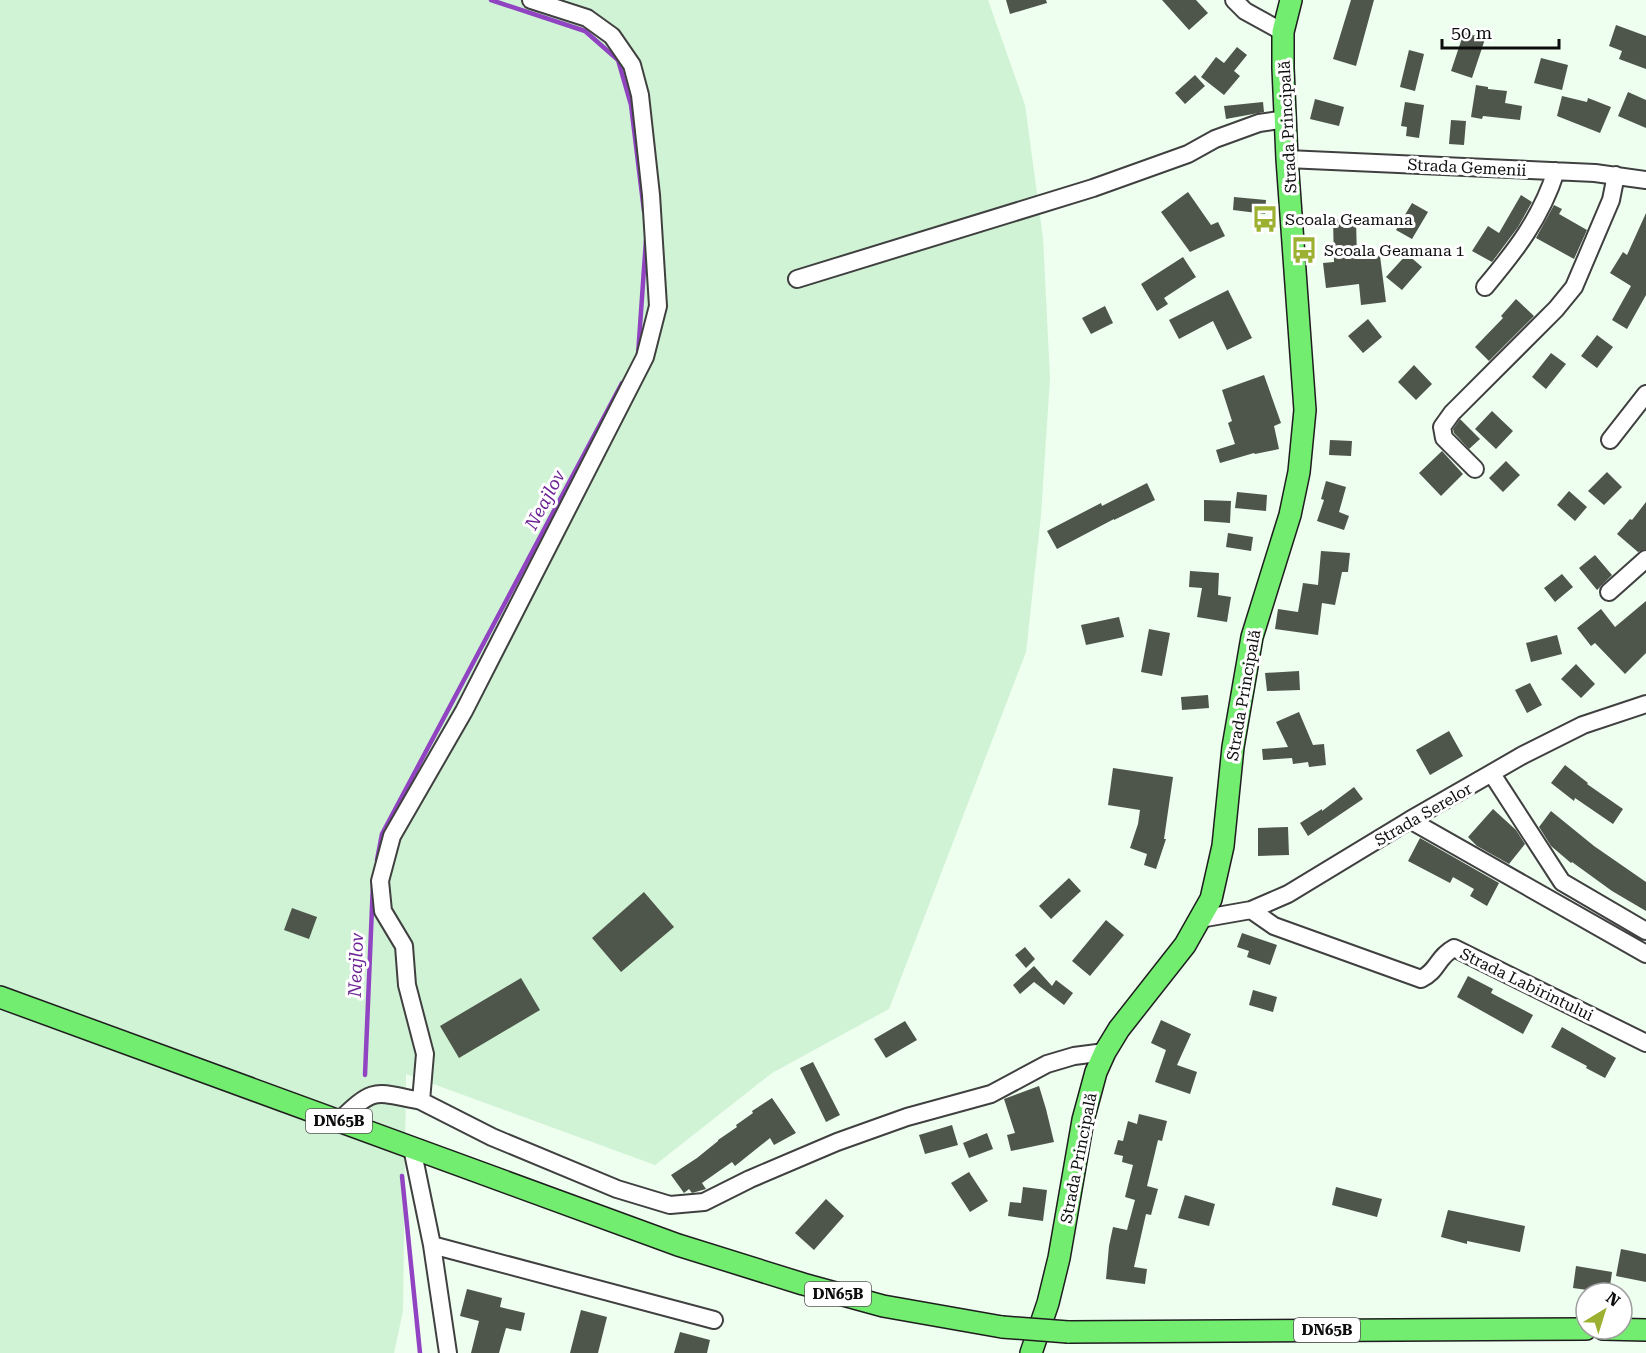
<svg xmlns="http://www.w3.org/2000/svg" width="1646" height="1353" viewBox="0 0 1646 1353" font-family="'Roboto Serif',serif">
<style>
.farmland{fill:#d0f2d5}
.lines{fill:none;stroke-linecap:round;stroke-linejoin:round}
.stream{stroke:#9144c2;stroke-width:4.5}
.building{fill:#4e554a}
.minor-casing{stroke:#404040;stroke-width:20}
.major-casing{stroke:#1e1e1e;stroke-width:24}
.minor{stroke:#fff;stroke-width:16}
.major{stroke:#73ed6f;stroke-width:21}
.major-bridge-casing{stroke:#1e1e1e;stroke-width:24;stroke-linecap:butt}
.major-bridge{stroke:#73ed6f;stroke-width:21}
.labels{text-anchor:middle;stroke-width:6;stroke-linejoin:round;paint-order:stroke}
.shield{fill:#fff;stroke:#565656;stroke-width:1.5}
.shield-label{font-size:15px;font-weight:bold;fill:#0d0d0d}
.street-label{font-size:16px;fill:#0d0d0d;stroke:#fff}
.poi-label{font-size:16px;fill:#0d0d0d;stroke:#fff;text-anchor:start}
.water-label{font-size:18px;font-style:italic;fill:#6c2194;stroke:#fff}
</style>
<rect width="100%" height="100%" fill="#eefeef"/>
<!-- farmland -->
<path class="farmland" d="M0 0H988L1025 105 1043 238 1050 378 1041 515 1026 652 889 1009 772 1073 655 1165 406 1074 403 1311 394 1353H0Z"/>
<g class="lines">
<!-- stream -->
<path class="stream" d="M491 0 585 31 618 60 631 105 644 211
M638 355 646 240
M377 860 382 834 622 383
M365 1075 373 883
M402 1176 420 1353"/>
</g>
<!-- building -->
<path class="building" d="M1006 0H1046L1047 3 1010 14Z
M1162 0H1196L1208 13 1189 30Z
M1351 0H1374L1356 66 1333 59Z
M1616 25 1646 36V69L1619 59 1622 51 1609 46Z
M1464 32 1485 39 1472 78 1451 71Z
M1237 47 1247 55 1234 71 1240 76 1224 95 1201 77 1216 57 1224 63Z
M1409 50 1424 54 1415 91 1400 87Z
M1541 58 1568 65 1562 90 1534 83Z
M1195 75 1205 86 1185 104 1175 93Z
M1476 85 1488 87V89L1507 91 1505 103 1522 106 1520 120 1483 116 1482 119 1471 117Z
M1628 92 1646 100V128L1618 116Z
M1562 96 1587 102 1588 98 1611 107 1600 133 1557 116Z
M1315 99 1344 107 1339 126 1310 119Z
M1263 102 1264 112 1226 119 1224 106Z
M1405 102 1424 105 1419 138 1406 136 1407 127 1401 126Z
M1451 120 1466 121 1464 145 1449 144Z
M1188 192 1211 225 1218 222 1225 236 1190 252 1161 212Z
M1521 195 1532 202 1518 227 1492 262 1472 251 1488 226 1499 233Z
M1234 197 1266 200 1265 214 1233 210Z
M1412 203 1428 212 1412 239 1396 230Z
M1554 205 1562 209 1559 214 1587 230 1574 259 1536 238Z
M1646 213V295L1627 329 1612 320 1631 286 1610 273 1623 252 1627 255Z
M1333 219H1356L1357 259 1380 256 1386 302 1361 305 1359 284 1326 288 1323 263 1334 262Z
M1407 254 1422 267 1402 290 1386 277Z
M1183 257 1196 277 1164 298 1168 304 1157 311 1141 284Z
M1228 290 1252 338 1227 350 1213 321 1179 339 1169 320Z
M1516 299 1534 316 1489 361 1475 347 1503 318 1501 316Z
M1105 306 1113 323 1091 334 1082 318Z
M1368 319 1382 337 1363 353 1348 336Z
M1597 335 1613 347 1597 368 1581 356Z
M1551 353 1566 364 1546 389 1532 377Z
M1414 365 1432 384 1416 400 1398 382Z
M1264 375 1281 423 1274 426 1279 449 1255 454 1254 453 1220 463 1216 450 1235 444 1228 423 1232 421 1222 390Z
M1492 411 1513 431 1496 449 1475 429Z
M1460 419 1480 439 1469 449 1454 433 1453 429Z
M1330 440 1352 441 1351 456 1329 455Z
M1442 451 1463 474 1441 496 1419 473Z
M1506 461 1520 475 1503 492 1489 478Z
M1607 472 1622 487 1604 505 1588 491Z
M1326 481 1346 487 1339 512 1349 516 1344 530 1317 521 1324 500 1321 499Z
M1147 483 1155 500 1114 520V519L1057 549 1047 531 1101 503 1102 506Z
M1569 491 1587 507 1575 521 1557 505Z
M1237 492 1267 495 1266 511 1235 508Z
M1204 500 1231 501 1230 523 1204 521Z
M1646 502V549L1638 552 1617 534 1630 519 1632 520Z
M1228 533 1253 537 1251 551 1226 547Z
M1321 551 1350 553 1348 572H1342L1335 605 1322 603 1318 635 1275 629 1278 609 1298 612 1303 583 1318 585Z
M1595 555 1612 575 1597 590 1579 568Z
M1190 571 1219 573 1218 595 1231 597 1227 622 1197 617 1202 588 1189 587Z
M1562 574 1573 587 1555 602 1544 588Z
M1646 601V653L1625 674 1595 643 1591 646 1577 628 1601 609 1615 627Z
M1119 617 1124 637 1086 645 1081 625Z
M1149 629 1170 633 1162 676 1141 672Z
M1557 635 1562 654 1531 662 1526 643Z
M1576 664 1595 684 1581 698 1561 679Z
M1299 671 1300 690 1267 691 1265 673Z
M1530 683 1542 705 1527 713 1515 690Z
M1208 695 1209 708 1182 710 1181 697Z
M1299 712 1313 745 1324 744 1326 765 1309 767 1308 762 1293 764 1292 758 1263 760 1262 749 1288 747 1276 722Z
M1449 731 1463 756 1430 775 1416 750Z
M1565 765 1588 783 1587 784 1623 809 1613 824 1575 798 1574 801 1551 783Z
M1113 768 1173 777 1164 839H1166L1156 869 1144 865 1147 854 1130 848 1138 824 1140 810 1108 805Z
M1354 787 1363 799 1308 836 1300 823 1322 809V811Z
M1493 809 1516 830 1525 844 1509 864 1477 846 1468 837Z
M1551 811 1594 846 1646 882V911L1612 891 1572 862 1571 863 1551 846 1539 827Z
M1288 827 1289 855 1258 856V828Z
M1420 838 1499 883 1487 906 1470 896 1474 889 1453 877 1450 883 1408 861Z
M1069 878 1081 891 1051 919 1039 906Z
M644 892 674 927 621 972 592 938Z
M292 908 317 917 309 939 284 930Z
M1106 920 1124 935 1090 976 1072 961Z
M1242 933 1277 945 1270 965 1247 957 1249 951 1237 947Z
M1025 947 1035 959 1026 968 1015 955Z
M1034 966 1052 986 1056 980 1073 993 1064 1005 1034 982 1020 994 1013 985Z
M1468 976 1493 989 1491 993 1533 1015 1523 1034 1457 997Z
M521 978 540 1010 459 1058 440 1026Z
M1253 990 1277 997 1273 1012 1249 1005Z
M1161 1020 1191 1034 1177 1065 1197 1072 1190 1094 1155 1082 1166 1050 1151 1043Z
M905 1021 917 1040 886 1058 874 1039Z
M1562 1027 1616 1058 1605 1078 1586 1068 1587 1066 1551 1047Z
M813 1062 840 1115 826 1122 800 1068Z
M1039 1086 1046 1109 1054 1142 1011 1151 1007 1135 1015 1133 1004 1099Z
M772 1098 796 1133 774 1145 770 1138 735 1166 732 1162 702 1183 706 1189 692 1193 689 1189 684 1193 671 1175 697 1158 718 1141V1140L737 1127 736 1125 753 1113 752 1111Z
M1139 1114 1167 1121 1162 1141 1158 1140 1147 1186 1158 1189 1151 1215 1146 1214 1134 1267 1147 1269 1145 1284 1106 1279 1109 1246 1113 1227 1127 1230 1135 1200 1125 1197 1133 1165 1122 1162 1123 1156 1114 1154 1118 1140 1123 1141 1128 1121 1137 1124Z
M952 1125 958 1145 925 1154 919 1135Z
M987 1133 993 1149 969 1158 963 1143Z
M969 1172 988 1201 970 1212 951 1183Z
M1023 1187 1047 1190 1043 1221 1008 1216 1010 1202 1021 1203Z
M1336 1187 1382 1199 1377 1217 1332 1205Z
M1185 1195 1215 1204 1209 1226 1178 1218Z
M826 1199 844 1216 814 1250 795 1233Z
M1448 1210 1525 1226 1520 1252 1467 1241V1244L1441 1237Z
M1621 1249 1646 1254V1282L1616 1276Z
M1576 1266 1612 1272 1609 1293 1573 1288Z
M467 1289 502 1298 500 1307 525 1313 521 1331 506 1328 499 1353H471L479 1321 460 1316Z
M581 1310 607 1317 598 1353H570Z
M680 1332 710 1340 707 1353H674Z"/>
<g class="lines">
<defs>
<path id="minor" d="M531 0 587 18 612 36 632 65 640 95 651 195 658 306 645 357 464 711 392 836 380 881 383 911 404 946 407 985 425 1054 421 1101 492 1137 617 1189 670 1205 704 1202 750 1179 837 1142 907 1117 991 1094 1047 1064 1074 1056 1105 1052
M1234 0 1245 11 1283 32
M1287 159 1595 173 1646 180
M797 279 1093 188 1188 154 1215 139 1259 123 1286 119
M1485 287C1516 250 1541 218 1556 171
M1610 440 1646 394
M1475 469 1444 438 1442 427 1452 413 1556 309 1574 287 1611 200 1616 175
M1609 592 1646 559
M1492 774 1562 882 1646 931
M1410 820 1646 954
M1251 910 1274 926 1421 979C1438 971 1437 957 1454 948L1646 1043
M1200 919 1251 910 1288 894 1410 820 1523 755 1583 725 1646 704
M339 1121C375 1086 374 1092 421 1101
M412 1148 432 1245 448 1353
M432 1245 714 1320"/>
<path id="major" d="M0 997 678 1245 803 1284 883 1306 1002 1327
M1603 1329 1646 1330
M1068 1332 1586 1329
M1031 1353 1048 1303 1059 1258 1083 1120 1096 1072 1105 1052 1119 1029 1185 945 1211 899 1223 846 1233 747 1252 637 1290 515 1299 472 1305 410 1287 159 1283 68V32L1291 0"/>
</defs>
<!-- minor casing -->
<use href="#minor" class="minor-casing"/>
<!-- major casing -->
<use href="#major" class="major-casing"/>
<!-- minor -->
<use href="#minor" class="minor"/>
<!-- major -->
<use href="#major" class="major"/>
<defs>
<path id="major-bridge" d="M1002 1327 1068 1332"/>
</defs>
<!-- major-bridge casing -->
<use href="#major-bridge" class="major-bridge-casing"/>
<!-- major-bridge -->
<use href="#major-bridge" class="major-bridge"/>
</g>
<!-- icons -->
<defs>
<symbol id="bus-bare" viewBox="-9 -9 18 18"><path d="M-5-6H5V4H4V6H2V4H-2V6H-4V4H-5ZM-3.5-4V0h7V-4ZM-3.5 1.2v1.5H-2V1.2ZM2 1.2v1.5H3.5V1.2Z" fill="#9cb131" stroke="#fff" stroke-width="2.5" paint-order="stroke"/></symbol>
</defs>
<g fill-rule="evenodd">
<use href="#bus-bare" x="1246" y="200" width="38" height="38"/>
<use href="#bus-bare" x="1285" y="231" width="38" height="38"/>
</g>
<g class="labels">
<!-- shield labels -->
<g class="shield">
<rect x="306" y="1109" width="66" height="24" rx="4.5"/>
<rect x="805" y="1282" width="66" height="24" rx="4.5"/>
<rect x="1294" y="1318" width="66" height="24" rx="4.5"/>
</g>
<g class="shield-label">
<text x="339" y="1126">DN65B</text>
<text x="838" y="1299">DN65B</text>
<text x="1327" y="1335">DN65B</text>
</g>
<!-- street labels -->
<g class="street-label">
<text transform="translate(1287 127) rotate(-93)" y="6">Strada Principală</text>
<text transform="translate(1467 167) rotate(3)" y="6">Strada Gemenii</text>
<text transform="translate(1243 695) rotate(-80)" y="6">Strada Principală</text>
<text transform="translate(1423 814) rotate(-30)" y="6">Strada Serelor</text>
<text transform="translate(1527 984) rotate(26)" y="6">Strada Labirintului</text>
<text transform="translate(1078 1158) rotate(-79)" y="6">Strada Principală</text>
</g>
<!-- poi labels -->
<g class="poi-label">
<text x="1285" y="225">Scoala Geamana</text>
<text x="1324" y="256">Scoala Geamana 1</text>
</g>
<!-- water labels -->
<g class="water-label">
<text transform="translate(545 500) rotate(-62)" y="6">Neajlov</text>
<text transform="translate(356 965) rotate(-88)" y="6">Neajlov</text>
</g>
</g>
<!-- north arrow -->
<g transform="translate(1604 1311) rotate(38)"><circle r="28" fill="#ffffff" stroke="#9e9e9e" stroke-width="1.5"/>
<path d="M0-4.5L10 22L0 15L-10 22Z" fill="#9cb131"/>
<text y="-9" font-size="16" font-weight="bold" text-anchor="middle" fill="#0d0d0d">N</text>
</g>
<!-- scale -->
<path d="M1442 39v9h117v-9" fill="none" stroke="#0d0d0d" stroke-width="3"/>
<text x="1451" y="39" font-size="18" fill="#0d0d0d" stroke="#ffffff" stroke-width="4.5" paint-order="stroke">50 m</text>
</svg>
